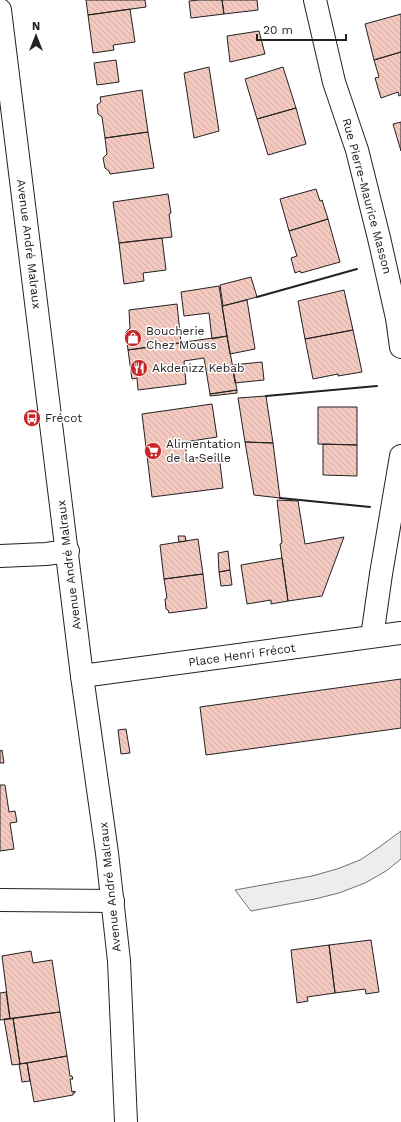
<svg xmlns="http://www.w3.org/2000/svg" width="401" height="1122" viewBox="0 0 401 1122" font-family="'Work Sans',sans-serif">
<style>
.parking{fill:#ededed;stroke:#6f6f6f}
.building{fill:url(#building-back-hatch);stroke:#222}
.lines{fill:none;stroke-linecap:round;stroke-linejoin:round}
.minor-casing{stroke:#222;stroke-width:24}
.major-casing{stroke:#222;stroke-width:24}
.minor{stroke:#fff;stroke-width:22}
.major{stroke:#fff;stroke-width:22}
.wall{stroke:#222;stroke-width:2}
.labels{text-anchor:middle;stroke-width:3;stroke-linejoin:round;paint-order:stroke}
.street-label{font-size:12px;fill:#222;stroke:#fff}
.poi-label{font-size:12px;fill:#222;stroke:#fff;text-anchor:start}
</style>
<defs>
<pattern id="building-back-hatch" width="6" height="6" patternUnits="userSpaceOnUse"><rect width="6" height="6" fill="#f3c9c0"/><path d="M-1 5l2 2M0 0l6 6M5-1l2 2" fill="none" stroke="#d0aca5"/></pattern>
</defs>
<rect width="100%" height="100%" fill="#fff"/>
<!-- parking -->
<path class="parking" d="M401 831V859L386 871 365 883 339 893 315 899 251 911 235 890 312 876 337 869 360 860 378 848Z"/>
<!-- building -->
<path class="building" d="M86 0H145L146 7 88 15Z
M199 0H222L224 14 191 18 189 1Z
M222 0H257L258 10 224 14Z
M130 9 135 42 113 45 114 50 93 53 88 15Z
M401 14V52L374 60 365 24Z
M259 31 265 54 230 62 227 36Z
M401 52V95L399 96 398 92 381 98 375 78 379 77 374 60Z
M116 60 119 82 97 85 94 63Z
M209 67 219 131 194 138 184 73Z
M283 67 296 108 257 119 245 79Z
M142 90 148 132 105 138 102 117 98 114 97 105 101 102 100 97Z
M296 108 306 144 268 155 257 119Z
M401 122V151L393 124Z
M148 132 154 168 110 174 109 171 105 168 103 158 107 154 105 138Z
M316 189 320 201 322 200 328 219 289 231 280 199Z
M168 194 171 213 169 214 172 237 119 243 113 202Z
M328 219 340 262 301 273 300 271 295 273 291 258 297 256 289 231Z
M162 238 166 270 143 273 144 281 124 284 119 243Z
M251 277 257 297 223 306 220 285Z
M219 286 227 336 212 339 209 313 184 316 181 292Z
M344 290 353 330 305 339 298 301Z
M247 300 255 349 230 354 222 306Z
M177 304 181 343 128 350 126 332 130 328 129 310Z
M353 330 362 372 338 376V374L313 379 305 339Z
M227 336 237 390 210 394 204 358 184 361 186 384 138 390 137 378 132 379 128 350Z
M262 362 264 380 235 383 232 365Z
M237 390V393L210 396V394Z
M266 396 273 443 245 442 238 398Z
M212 404 217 437 185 442 187 459 219 455 223 488 152 497 142 414Z
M318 407H357V445L318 444Z
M245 442 273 443 280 498 254 495Z
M323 444 357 445V476L323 475Z
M277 500 298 501 305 544 344 537 322 596 288 601 280 544 282 543Z
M178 536H185L186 541 179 542Z
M198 539 203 574 164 579 160 545Z
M228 551 230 570 219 572 218 553Z
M282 558 288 601 271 604V600L247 604 241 565Z
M230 570 232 585 221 586 219 572Z
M203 574 207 608 169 613 168 610 166 609 165 599 167 598 164 579Z
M401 679V728L206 755 200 707Z
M126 729 130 753 121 754 118 730Z
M2 750 4 763H0V751Z
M0 785H5L9 812 15 811 17 822 10 823 14 849 0 851Z
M371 940 379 992 366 994 365 989 335 993 329 945Z
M329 945 335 993 307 997 308 1001 297 1003 291 950Z
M31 951 33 963 52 960 60 1012 10 1019 2 956Z
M6 992 10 1019 0 1020V993Z
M60 1012 67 1056 20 1064 13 1018Z
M13 1018 20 1064 12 1065 4 1019Z
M67 1056 70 1076H72L73 1079H70L72 1092 75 1091V1093H73V1095L34 1102 27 1063Z
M27 1063 30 1081 22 1082 19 1064Z"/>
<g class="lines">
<defs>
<path id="minor" d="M315 0 334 82 357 150 379 238 397 318 401 347
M0 556 46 554 68 551
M372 637 381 574 401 456
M82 676 401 633
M0 900 113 901"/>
<path id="major" d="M0 10 82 676 107 853 119 961 126 1122"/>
</defs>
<!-- minor casing -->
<use href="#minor" class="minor-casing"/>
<!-- major casing -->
<use href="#major" class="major-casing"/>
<!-- minor -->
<use href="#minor" class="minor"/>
<!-- major -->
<use href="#major" class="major"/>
<!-- wall -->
<path class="wall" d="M257 297 357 269
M266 396 377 386
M280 498 370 507"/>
</g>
<!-- icons -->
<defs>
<symbol id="shop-disc" viewBox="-11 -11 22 22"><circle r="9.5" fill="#c62828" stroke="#fff"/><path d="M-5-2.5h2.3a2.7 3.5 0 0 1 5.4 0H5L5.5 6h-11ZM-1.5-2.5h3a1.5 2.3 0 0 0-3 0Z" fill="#fff"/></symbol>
<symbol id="restaurant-disc" viewBox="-11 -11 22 22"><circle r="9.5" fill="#c62828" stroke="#fff"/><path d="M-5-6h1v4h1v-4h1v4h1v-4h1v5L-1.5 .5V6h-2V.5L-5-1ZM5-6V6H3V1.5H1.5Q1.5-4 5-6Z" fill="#fff"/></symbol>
<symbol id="bus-disc" viewBox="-11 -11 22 22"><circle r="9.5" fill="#c62828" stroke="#fff"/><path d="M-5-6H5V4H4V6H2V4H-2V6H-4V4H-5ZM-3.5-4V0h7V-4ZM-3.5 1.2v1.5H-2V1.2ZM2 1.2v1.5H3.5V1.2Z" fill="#fff"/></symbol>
<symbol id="supermarket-disc" viewBox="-11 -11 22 22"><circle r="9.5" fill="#c62828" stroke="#fff"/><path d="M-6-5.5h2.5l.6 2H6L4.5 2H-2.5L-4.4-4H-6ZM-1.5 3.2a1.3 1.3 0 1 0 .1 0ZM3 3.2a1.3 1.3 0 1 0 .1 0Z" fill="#fff"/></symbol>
</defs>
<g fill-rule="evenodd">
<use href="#shop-disc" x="123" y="328" width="20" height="20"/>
<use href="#restaurant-disc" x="129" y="358" width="20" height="20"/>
<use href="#bus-disc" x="22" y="408" width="20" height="20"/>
<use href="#supermarket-disc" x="143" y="441" width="20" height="20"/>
</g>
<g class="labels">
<!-- street labels -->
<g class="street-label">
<text transform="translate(367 196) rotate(75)" y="4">Rue Pierre-Maurice Masson</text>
<text transform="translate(29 244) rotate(83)" y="4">Avenue André Malraux</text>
<text transform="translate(69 565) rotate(-97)" y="4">Avenue André Malraux</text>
<text transform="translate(242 655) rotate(-8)" y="4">Place Henri Frécot</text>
<text transform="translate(110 887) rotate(-96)" y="4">Avenue André Malraux</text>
</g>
<!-- poi labels -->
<g class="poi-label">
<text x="146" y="335">Boucherie<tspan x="146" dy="14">Chez Mouss</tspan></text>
<text x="152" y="372">Akdenizz Kebab</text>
<text x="45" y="422">Frécot</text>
<text x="166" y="448">Alimentation<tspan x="166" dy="14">de la Seille</tspan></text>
</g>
</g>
<!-- north arrow -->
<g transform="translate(36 36)" stroke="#ffffff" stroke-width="3" paint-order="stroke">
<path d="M0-3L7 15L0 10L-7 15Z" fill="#222222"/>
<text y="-6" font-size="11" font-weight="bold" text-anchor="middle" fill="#222222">N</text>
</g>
<!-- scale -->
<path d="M257 34v6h89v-6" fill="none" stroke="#222222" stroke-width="2"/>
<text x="263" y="34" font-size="12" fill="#222222" stroke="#ffffff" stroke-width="3" paint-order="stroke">20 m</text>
</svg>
